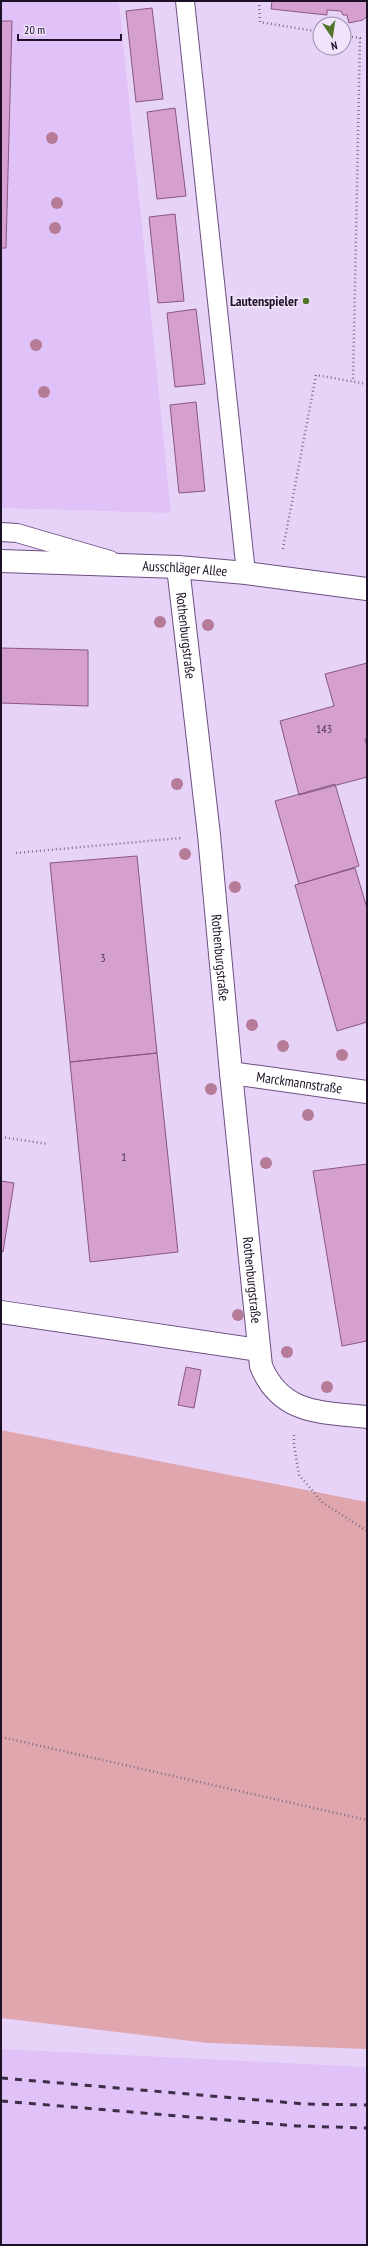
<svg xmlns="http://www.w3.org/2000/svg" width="368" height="2246" viewBox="0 0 368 2246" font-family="'PT Sans Narrow',sans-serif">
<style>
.built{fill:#e0c2f8}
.green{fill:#e0a6ae}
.building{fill:#d59fd0;stroke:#885783}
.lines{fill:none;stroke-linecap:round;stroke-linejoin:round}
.service-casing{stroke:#6d4e83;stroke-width:20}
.minor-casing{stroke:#6d4e83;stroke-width:24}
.tertiary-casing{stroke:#6d4e83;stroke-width:24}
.path{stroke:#7c6c89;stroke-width:2.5;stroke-dasharray:1 3;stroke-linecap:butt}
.service{stroke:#fff;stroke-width:18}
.minor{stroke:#fff;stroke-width:22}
.tertiary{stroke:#fff;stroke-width:22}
.rail{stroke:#3b2e46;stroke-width:3;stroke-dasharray:7 7;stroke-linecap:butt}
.tree{fill:#b57b97}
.poi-dot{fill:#54752c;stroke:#f1e3fc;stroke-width:1.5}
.labels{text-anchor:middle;stroke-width:3.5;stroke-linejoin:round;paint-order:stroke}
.number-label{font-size:12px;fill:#4b3450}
.poi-label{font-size:14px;font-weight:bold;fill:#1d1126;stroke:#f1e3fc;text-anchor:end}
.street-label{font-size:14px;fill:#1d1126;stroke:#f1e3fc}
</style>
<rect width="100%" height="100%" fill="#e7d3f8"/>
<!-- built -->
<path class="built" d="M1 1H119L171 513 1 508Z
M1 2049 367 2067V2245H1Z"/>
<!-- green -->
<path class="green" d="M1 1430 367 1502V2049L208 2043 1 2018Z"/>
<!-- building -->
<path class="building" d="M272 1H367V16L363 20 349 23 347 15H343L341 11 327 10V15L271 9Z
M152 8 163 99 136 102 126 11Z
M1 21H12L6 248H1Z
M175 108 186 196 157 199 147 112Z
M175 214 184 301 158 303 149 217Z
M196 309 205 384 175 387 167 313Z
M196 402 205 491 179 493 170 405Z
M1 648 88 650V706L1 703Z
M367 663V738L365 739 367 747V777L299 795 280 721 334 706 325 674Z
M335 784 359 866 299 884 275 801Z
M137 856 157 1053 70 1062 50 863Z
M355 868 367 908V1022L337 1031 295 885Z
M157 1053 178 1252 90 1262 70 1062Z
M367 1164V1341L342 1346 313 1171Z
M1 1181 14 1183 3 1252 1 1251Z
M186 1367 201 1370 194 1408 178 1405Z"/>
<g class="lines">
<defs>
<path id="service" d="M185 1 246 573
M1 532 17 533 110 560"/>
<g id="minor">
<path id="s1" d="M178 567 209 835 231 1073 261 1366C281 1415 322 1412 367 1417"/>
<path id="s2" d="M231 1073 367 1092"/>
<path d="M1 1312 259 1350"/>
</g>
<g id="tertiary">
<path id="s3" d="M1 561 178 567 246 573 367 589"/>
</g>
</defs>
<!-- service casing -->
<use href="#service" class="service-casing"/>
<!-- minor casing -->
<use href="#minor" class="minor-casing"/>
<!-- tertiary casing -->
<use href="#tertiary" class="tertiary-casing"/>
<!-- path -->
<path class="path" d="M259 1 260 22 320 32
M344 36 360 38 353 382
M283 549 316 375 367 384
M16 853 181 838
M1 1137 48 1144
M294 1435V1445L299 1475 323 1503 367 1531
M1 1737 367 1820"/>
<!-- service -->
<use href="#service" class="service"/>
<!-- minor -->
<use href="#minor" class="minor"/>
<!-- tertiary -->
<use href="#tertiary" class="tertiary"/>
<!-- rail -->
<path class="rail" d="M1 2078 305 2104 367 2105
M1 2101 297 2126 367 2128"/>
</g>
<!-- trees -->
<g class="tree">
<circle cx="52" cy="138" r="6"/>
<circle cx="57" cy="203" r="6"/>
<circle cx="55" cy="228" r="6"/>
<circle cx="36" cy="345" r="6"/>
<circle cx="44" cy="392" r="6"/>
<circle cx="160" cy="622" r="6"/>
<circle cx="208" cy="625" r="6"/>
<circle cx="177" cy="784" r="6"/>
<circle cx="185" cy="854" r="6"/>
<circle cx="235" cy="887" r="6"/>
<circle cx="252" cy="1025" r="6"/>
<circle cx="283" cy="1046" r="6"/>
<circle cx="342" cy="1055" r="6"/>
<circle cx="211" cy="1089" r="6"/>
<circle cx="308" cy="1115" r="6"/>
<circle cx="266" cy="1163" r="6"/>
<circle cx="238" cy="1315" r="6"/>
<circle cx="287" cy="1352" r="6"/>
<circle cx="327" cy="1387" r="6"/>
</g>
<!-- markers -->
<circle class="poi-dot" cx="306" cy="301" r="4"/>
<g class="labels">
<!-- number labels -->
<g class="number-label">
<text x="324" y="733">143</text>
<text x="103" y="962">3</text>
<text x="124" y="1161">1</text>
</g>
<!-- poi labels -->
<g class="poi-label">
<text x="298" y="306">Lautenspieler</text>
</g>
<!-- street labels -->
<g class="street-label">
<text dy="5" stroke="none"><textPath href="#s3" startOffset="184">Ausschläger Allee</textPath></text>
<text dy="5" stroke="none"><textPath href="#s1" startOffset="69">Rothenburgstraße</textPath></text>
<text dy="5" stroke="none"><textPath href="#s1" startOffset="393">Rothenburgstraße</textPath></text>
<text dy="5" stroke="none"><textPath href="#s2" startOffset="69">Marckmannstraße</textPath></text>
<text dy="5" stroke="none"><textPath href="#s1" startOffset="717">Rothenburgstraße</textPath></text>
</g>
</g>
<!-- border -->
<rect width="368" height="2246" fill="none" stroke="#1d1126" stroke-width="4"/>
<!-- north arrow -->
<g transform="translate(332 36) rotate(167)"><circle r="19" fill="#f1e3fc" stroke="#9c8fa6"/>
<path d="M0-3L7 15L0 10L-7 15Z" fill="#54752c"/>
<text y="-6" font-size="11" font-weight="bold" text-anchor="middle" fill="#1d1126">N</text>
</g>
<!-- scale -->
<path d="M18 34v6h103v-6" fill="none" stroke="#1d1126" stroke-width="2"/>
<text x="24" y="34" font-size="12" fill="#1d1126" stroke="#f1e3fc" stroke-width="3" paint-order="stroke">20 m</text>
</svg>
